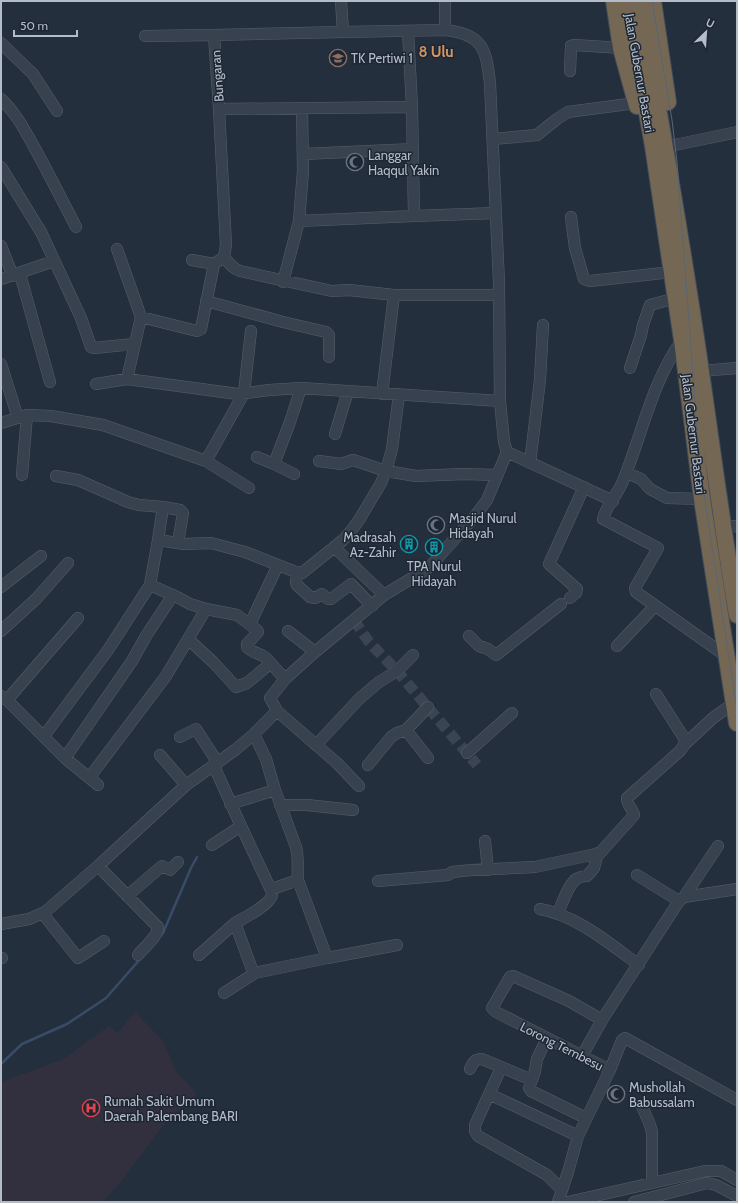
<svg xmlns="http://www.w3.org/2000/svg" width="738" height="1203" viewBox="0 0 738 1203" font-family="Cabin,sans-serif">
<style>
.medical{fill:#32303f}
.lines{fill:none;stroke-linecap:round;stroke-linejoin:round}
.stream{stroke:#394c67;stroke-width:2.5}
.minor-tunnel{stroke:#3a4453;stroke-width:11;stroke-dasharray:11 5.5;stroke-linecap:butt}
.minor-casing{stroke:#565f6c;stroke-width:12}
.highway-casing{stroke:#434c59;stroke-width:18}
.minor{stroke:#38414e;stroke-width:11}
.highway{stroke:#746855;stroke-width:16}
.tram{stroke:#5a6575;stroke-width:1}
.labels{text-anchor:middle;stroke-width:3;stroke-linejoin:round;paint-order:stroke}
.poi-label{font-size:13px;fill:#b4bcc9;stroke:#1d2633;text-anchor:start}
.street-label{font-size:13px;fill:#b4bcc9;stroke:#1d2633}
.quarter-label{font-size:15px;font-weight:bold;fill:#d59563;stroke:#1d2633}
</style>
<rect width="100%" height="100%" fill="#242f3e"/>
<!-- medical -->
<path class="medical" d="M135 1012 163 1041 176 1071 197 1094 165 1123 120 1183 102 1202H1V1082L64 1059 109 1026 118 1033Z"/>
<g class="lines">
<!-- stream -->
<path class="stream" d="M160 936 163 933 191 868 197 857
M1 1064 22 1044 67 1024 106 998 141 958"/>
<!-- minor-tunnel -->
<path class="minor-tunnel" d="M354 620 369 642 397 671 477 765"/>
<defs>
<path id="minor" d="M341 1 343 32 214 35 219 109 412 107
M445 30V1
M408 31 412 107 414 216
M343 32 445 30C483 34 486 49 490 83L499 283 500 401 504 442 507 452 613 501
M145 36 214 35
M1 43 33 74 57 111
M570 71 571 46 574 45 621 48
M1 99C16 113 23 127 33 145 48 172 62 200 76 227
M493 139 537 135 557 119 568 112 636 103
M665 147 737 132
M303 154 413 149
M1 167 41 232 81 318 91 347 94 348 134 344
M571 217 575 248 584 279 590 281 672 272
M299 221 414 216 496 213
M1 246 13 276
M117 249 141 317 127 379
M224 257C229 263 232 268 240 271L332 291 349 290 394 295H499
M192 260 214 264
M20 274 50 382
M1 279 54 261
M283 282 299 221 303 171 302 108
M206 301 283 322 326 332 329 335V357
M141 317 197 331 201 329 214 264 224 257 226 245 219 109
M682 340C652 382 642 434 623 481 618 494 606 506 603 519L658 548 635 588 636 592 726 656
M1 364 18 418
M630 368 641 335 643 325 650 305 676 298
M701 371 737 368
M96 384 127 379 238 394 269 390 301 388 500 401
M382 394 394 295
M1 423 27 415 51 416 103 425 206 461 244 393 251 331
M335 434 348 391
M257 457 274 464 290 422 301 388
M206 461 249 488
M319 461 341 464 353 460 386 471 416 476 464 474 497 475
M530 463 540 380 543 325
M274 464 294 474
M627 473 641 479 650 489 667 498 702 499
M22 475 27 415
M56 476 78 480 128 502 139 505 163 507 158 540 184 544 211 543 245 552 296 572 302 573 343 540 351 531 359 520 381 483 386 471 392 449 399 395
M163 507 180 510 183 513 178 543
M723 527 737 526
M334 547 384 595
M297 572 296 583 297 585 310 597 315 598 322 594 328 599H331L351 584 372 606
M150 585 179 598 190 604 206 609 237 615 257 630 258 632 247 644V647C255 655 259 652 266 658L285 679
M1 587 41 556
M570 598 576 593 577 589 549 564 584 487
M250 624 278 565
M1 631 36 599 68 563
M288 631 315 652
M469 636 479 646 488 649 496 655 561 604
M188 639 213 662 236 687 247 683 271 663
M617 646 655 606
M1 696 7 700 65 758 98 785
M7 700 78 618
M406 730 428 758
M44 736 108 650 150 585 158 540
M180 737 196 729 218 763
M685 744 713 718 734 703
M316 745 360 698 379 682 397 671 413 655
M467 753 512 713
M160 755 186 785
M65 758 132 661 146 636 173 595
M368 765 391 737 397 733 406 730 428 707
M214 766 241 826
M89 778 166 676 206 609
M359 786 337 763 277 711 270 698 285 679 315 652 384 595 427 569 434 562 475 516 487 500 507 452
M230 804 275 790
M280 805H307L353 810
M485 841 488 870
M212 845 241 826 270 888 272 889 298 880C297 869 299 858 296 847L275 790 266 759 254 734
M98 866 158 927C158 937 144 947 138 955
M637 875 679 901
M298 880 327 958 397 945
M378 881 448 875 452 872 472 870 535 867 600 853 634 815C633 809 626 804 627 798L680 751 685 744 684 738 656 694
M127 896 162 866 170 870 178 862
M684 897 718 846
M540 909C576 915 610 944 639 965
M558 913C562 904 569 882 578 878 580 877 584 876 587 876L594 868 598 853
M43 914 78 958 104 941
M235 923C244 918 270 905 272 895 272 893 271 890 271 888
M1 924 29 919 45 912 98 866 186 785 235 750 254 734 277 711
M199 955 235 923 253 972 255 973 327 958
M1 958H2
M224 993 255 973
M602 1020 569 1001 513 976 510 977 492 1008 496 1012 610 1070 622 1040 625 1038 737 1100
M582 1056 602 1020 679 901 684 897 737 889
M501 1068 475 1125V1131L478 1136 547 1175 562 1190
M470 1069C473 1063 474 1059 482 1059L532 1080 529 1088 531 1091 586 1118
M532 1080 535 1071 537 1059 547 1038
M489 1094 578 1136
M642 1106 650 1125 652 1132V1183
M558 1202 568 1172 578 1136 610 1070
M568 1202 705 1171H721L737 1180
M634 1202 707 1183 716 1185 737 1196"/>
<path id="highway" d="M614 1 621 48 637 106
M627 1 653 146 682 340 702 499 737 723
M639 1C661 122 682 243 700 365 712 448 723 532 737 615
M653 1 668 102"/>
</defs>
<!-- minor casing -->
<use href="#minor" class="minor-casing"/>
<!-- highway casing -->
<use href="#highway" class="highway-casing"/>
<!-- minor -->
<use href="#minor" class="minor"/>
<!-- highway -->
<use href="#highway" class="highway"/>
<!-- tram -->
<path class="tram" d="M652 1 672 120 677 162 698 441 704 494 737 710"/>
</g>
<!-- icons -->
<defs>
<symbol id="school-ring" viewBox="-11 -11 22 22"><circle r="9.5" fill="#1d2633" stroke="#8d6e63" stroke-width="1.5"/><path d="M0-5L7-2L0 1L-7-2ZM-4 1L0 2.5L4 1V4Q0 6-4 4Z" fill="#8d6e63"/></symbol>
<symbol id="mosque-ring" viewBox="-11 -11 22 22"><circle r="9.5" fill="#1d2633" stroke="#6b7280" stroke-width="1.5"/><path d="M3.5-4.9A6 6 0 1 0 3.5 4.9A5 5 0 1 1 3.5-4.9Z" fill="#6b7280"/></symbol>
<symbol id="building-ring" viewBox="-11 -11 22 22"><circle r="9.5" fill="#1d2633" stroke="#0f9aa8" stroke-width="1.5"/><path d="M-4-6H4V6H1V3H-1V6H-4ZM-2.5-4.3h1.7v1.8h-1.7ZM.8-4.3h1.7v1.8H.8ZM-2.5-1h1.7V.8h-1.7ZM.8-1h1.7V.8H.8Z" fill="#0f9aa8"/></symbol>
<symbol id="hospital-ring" viewBox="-11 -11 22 22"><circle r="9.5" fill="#1d2633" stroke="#e0444e" stroke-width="1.5"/><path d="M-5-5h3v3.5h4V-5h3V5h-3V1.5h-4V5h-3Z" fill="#e0444e"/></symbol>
</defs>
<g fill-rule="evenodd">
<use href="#school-ring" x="328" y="48" width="20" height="20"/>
<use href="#mosque-ring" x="345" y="152" width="20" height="20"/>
<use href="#mosque-ring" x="426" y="515" width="20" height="20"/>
<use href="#building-ring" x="399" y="534" width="20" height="20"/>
<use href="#building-ring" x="424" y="537" width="20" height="20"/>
<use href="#mosque-ring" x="606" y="1084" width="20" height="20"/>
<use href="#hospital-ring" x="81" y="1098" width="20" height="20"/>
</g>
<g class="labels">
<!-- poi labels -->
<g class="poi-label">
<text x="351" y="63">TK Pertiwi 1</text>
<text x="368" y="160">Langgar<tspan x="368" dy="15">Haqqul Yakin</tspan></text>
<text x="449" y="523">Masjid Nurul<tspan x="449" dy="15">Hidayah</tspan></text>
<text x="396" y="542" text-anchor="end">Madrasah<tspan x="396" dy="15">Az-Zahir</tspan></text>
<text x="434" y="571" text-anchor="middle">TPA Nurul<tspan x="434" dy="15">Hidayah</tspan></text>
<text x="629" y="1092">Mushollah<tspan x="629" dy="15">Babussalam</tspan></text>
<text x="104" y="1106">Rumah Sakit Umum<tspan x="104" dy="15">Daerah Palembang BARI</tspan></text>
</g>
<!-- street labels -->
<g class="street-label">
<text transform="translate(640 73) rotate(80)" y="5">Jalan Gubernur Bastari</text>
<text transform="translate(217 76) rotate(-94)" y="5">Bungaran</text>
<text transform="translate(694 434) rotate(83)" y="5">Jalan Gubernur Bastari</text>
<text transform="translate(562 1046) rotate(27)" y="5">Lorong Tembesu</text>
</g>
<!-- quarter labels -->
<g class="quarter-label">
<text x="436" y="57">8 Ulu</text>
</g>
</g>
<!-- border -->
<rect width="738" height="1203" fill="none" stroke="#b4bcc9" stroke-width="4"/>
<!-- north arrow -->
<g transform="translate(706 32) rotate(25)" stroke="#1d2633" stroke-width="3" paint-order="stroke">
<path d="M0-3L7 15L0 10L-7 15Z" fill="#b4bcc9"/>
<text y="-6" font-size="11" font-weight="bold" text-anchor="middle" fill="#b4bcc9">U</text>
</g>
<!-- scale -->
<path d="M14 30v6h63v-6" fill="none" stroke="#b4bcc9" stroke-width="2"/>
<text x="20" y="30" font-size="12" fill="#b4bcc9" stroke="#1d2633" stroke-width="3" paint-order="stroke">50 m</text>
</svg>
